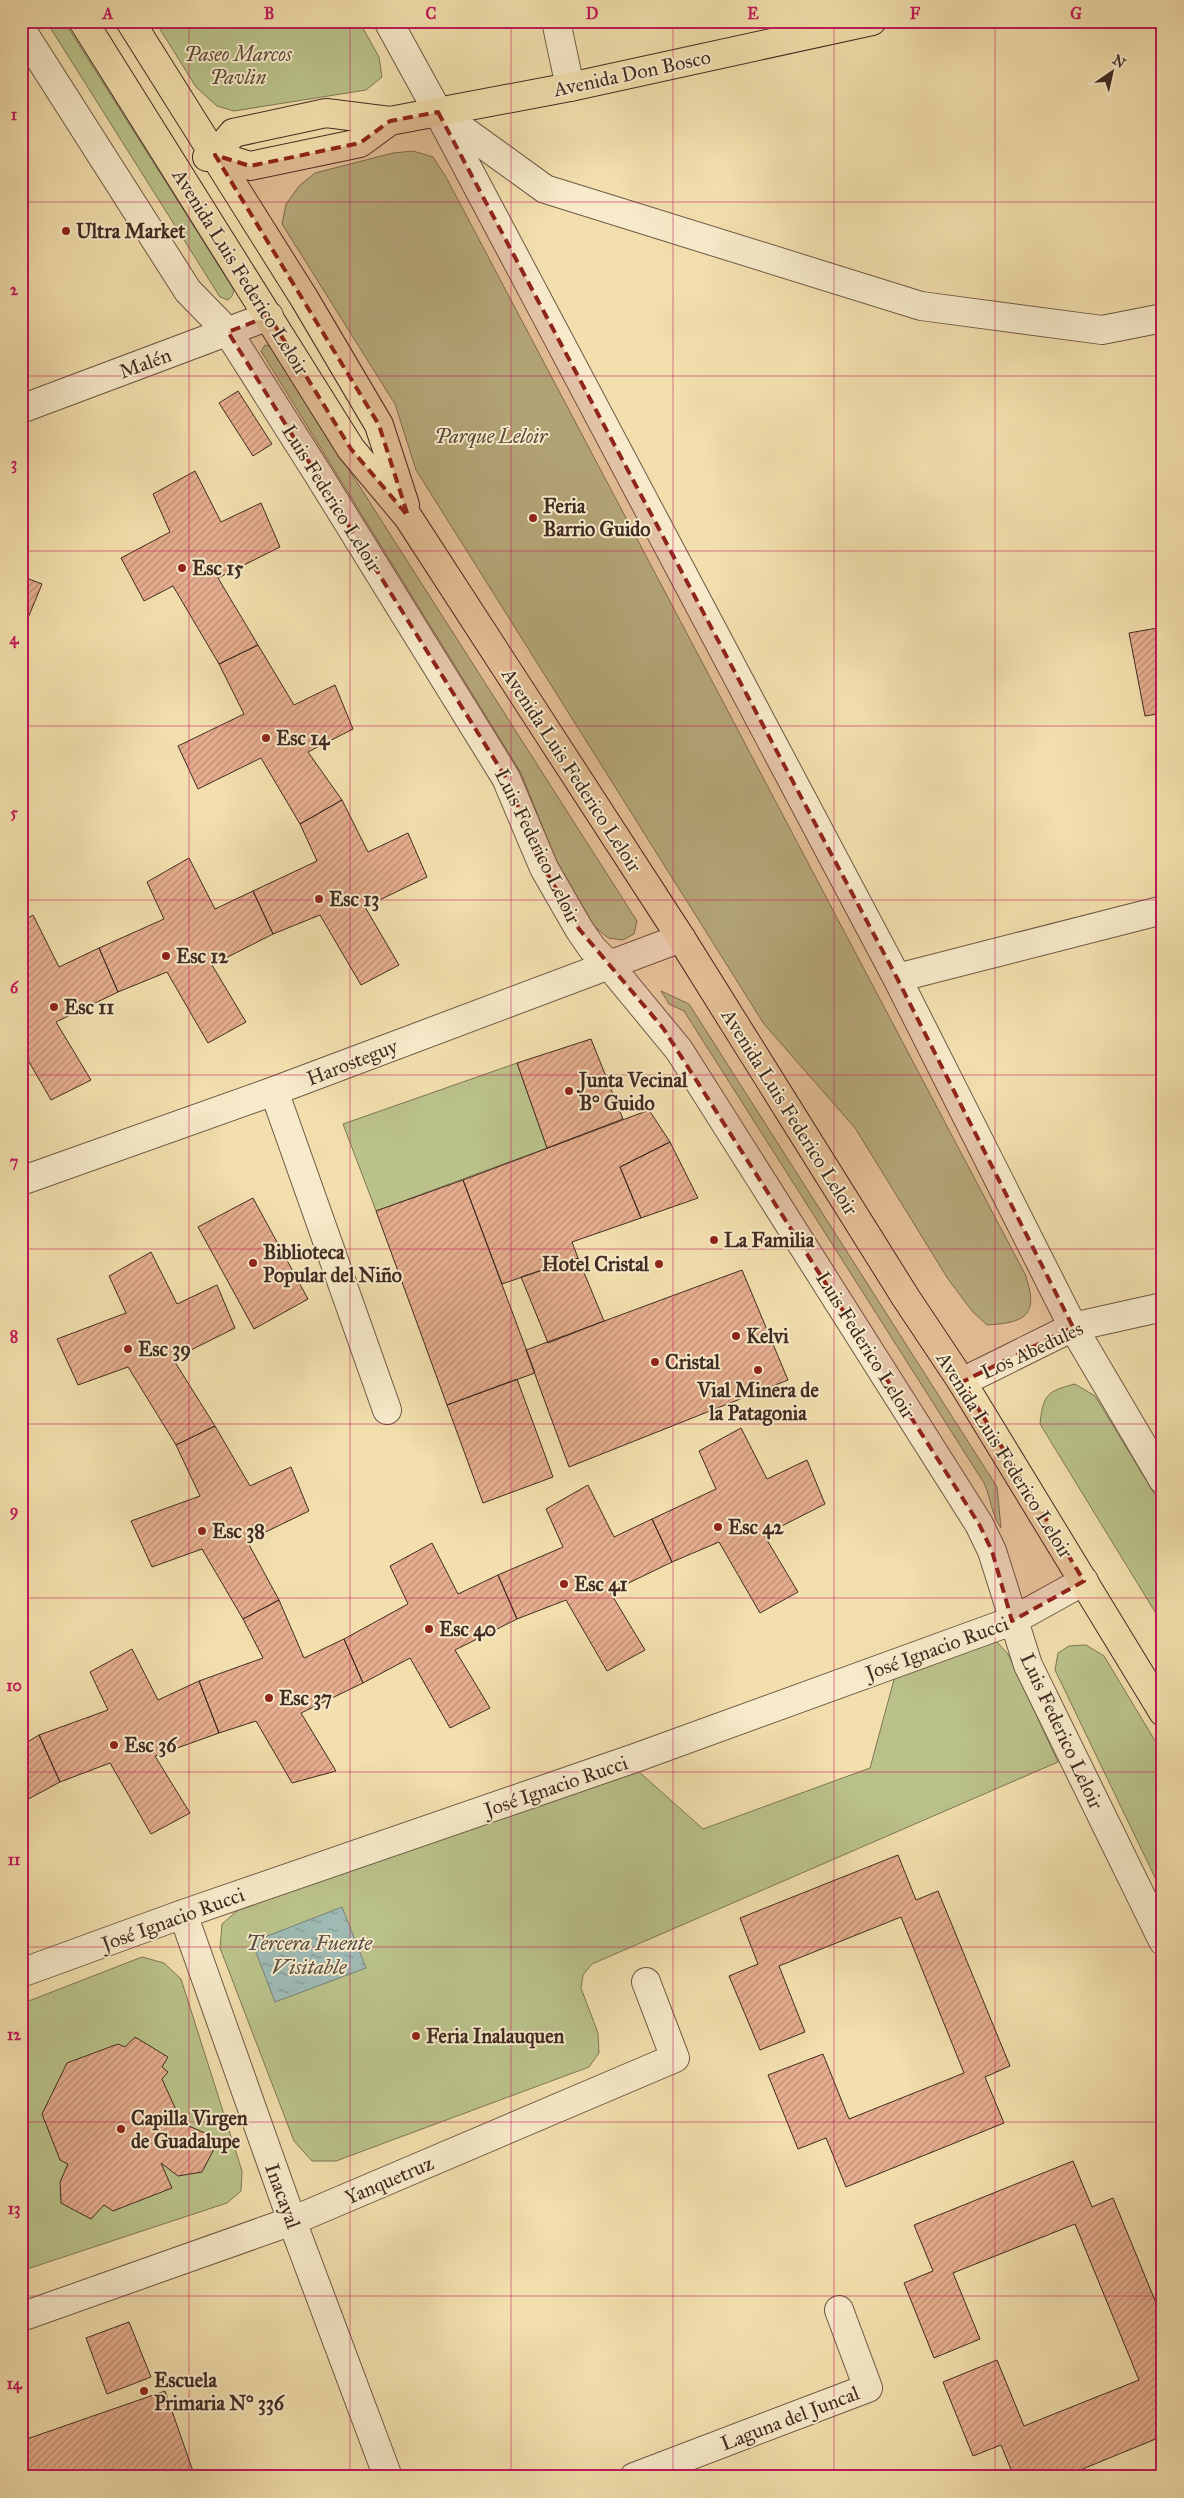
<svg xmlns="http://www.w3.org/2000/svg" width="1184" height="2498" viewBox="0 0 1184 2498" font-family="'IM FELL Great Primer',serif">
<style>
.green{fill:#bac28a;stroke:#7e7656}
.water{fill:url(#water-ripples);stroke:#79817a}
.building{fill:url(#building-hatch);stroke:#412b22}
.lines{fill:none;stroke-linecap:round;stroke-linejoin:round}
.minor-casing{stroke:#6d5845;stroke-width:30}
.major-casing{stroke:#412b22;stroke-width:30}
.minor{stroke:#f7eaca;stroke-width:28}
.major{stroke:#f2dfad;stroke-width:28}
.marked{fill:#8f2418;fill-opacity:0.2;stroke:#8f2418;stroke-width:4;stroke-dasharray:10 6;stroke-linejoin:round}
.grid{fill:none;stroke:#c2185b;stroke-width:1;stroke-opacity:0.55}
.poi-dot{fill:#8f2418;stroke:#f7eaca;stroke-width:2}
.labels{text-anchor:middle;stroke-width:4;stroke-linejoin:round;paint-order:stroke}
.park-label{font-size:20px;font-style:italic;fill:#594937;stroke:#f7eaca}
.street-label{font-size:20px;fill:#412b22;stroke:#f7eaca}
.poi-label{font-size:20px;font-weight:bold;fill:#412b22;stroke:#f7eaca;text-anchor:start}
.water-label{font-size:21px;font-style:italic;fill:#584f46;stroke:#f7eaca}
.neatline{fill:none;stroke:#c2185b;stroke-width:2}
.grid-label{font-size:16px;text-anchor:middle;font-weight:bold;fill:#c2185b}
</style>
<defs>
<pattern id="water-ripples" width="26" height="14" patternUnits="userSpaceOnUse" patternTransform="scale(1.25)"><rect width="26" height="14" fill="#9ebab4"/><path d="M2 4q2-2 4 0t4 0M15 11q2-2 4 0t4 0" fill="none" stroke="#829792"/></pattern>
<pattern id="building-hatch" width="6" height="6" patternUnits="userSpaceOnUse" patternTransform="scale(1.25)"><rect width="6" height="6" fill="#e6ae8e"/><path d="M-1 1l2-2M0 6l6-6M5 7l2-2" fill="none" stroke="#bc8e74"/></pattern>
</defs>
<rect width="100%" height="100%" fill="#f2dfad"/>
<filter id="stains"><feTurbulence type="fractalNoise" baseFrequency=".004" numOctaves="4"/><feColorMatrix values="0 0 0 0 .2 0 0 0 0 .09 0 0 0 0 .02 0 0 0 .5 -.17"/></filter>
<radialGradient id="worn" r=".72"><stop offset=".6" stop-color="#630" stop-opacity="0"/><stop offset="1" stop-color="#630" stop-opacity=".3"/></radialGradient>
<!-- green -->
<path class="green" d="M46 21H64L234 290 232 296 228 300 220 297Z
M155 21H359L379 57 382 77 366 90 234 111 217 106 196 87Z
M413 151 433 157 446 177 1025 1274C1039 1313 1028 1323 987 1325L972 1311 948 1279 855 1128 764 1024 416 470 395 404 282 224 286 204 300 185 315 173 393 153Z
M265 345 270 346 637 921 634 934 623 940 608 938 593 925 557 863 521 773 261 351Z
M661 991 689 1004 997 1487 1001 1528C991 1514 991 1498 984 1483L684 1011 669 1004Z
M517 1063 547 1148 376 1211 343 1124Z
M1075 1384 1095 1396 1163 1508V1625L1040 1424C1043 1395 1047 1391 1075 1384Z
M996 1641 1008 1654 1058 1762 592 1964 583 1975 581 1988 598 2033 599 2053 589 2067 336 2161H312L294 2141 220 1948 222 1924 239 1909 637 1770 703 1829 870 1768 898 1665Z
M1086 1645 1104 1656 1163 1754V1894L1055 1670 1058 1653 1069 1646Z
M142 1957 164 1963 181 1979 242 2171 241 2191 227 2203 21 2271V2004Z"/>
<!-- water -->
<path class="water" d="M342 1907 366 1968 275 2002 252 1942Z"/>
<!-- building -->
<path class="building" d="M238 391 272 444 253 456 219 403Z
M195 471 221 522 261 503 280 547 218 578 258 645 219 664 173 586 144 601 121 558 170 532 153 494Z
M21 576 42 584 21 635Z
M1163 627V713L1145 716 1129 633Z
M258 645 294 705 335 685 353 729 308 752 342 800 300 824 261 758 198 789 178 746 244 714 219 664Z
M342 800 368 852 408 833 427 877 365 907 399 965 361 985 320 915 273 934 253 891 317 861 300 824Z
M189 858 215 909 253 891 273 934 212 965 246 1022 208 1043 167 972 118 992 99 948 164 919 147 882Z
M33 915 59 967 99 948 118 992 56 1022 91 1080 51 1100 21 1048V922Z
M591 1039 623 1119 547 1148 517 1063Z
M649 1110 670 1142 620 1167 641 1218 572 1242 578 1258 502 1284 463 1180Z
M670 1142 698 1198 641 1218 620 1167Z
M463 1180 535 1373 447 1405 376 1211Z
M253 1198 308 1299 254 1329 198 1227Z
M151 1252 177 1304 217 1285 235 1328 173 1359 215 1426 176 1445 128 1367 78 1385 57 1339 126 1313 109 1276Z
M578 1258 604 1321 548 1343 521 1277Z
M742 1270 788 1380 569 1467 526 1350Z
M517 1379 553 1477 483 1503 447 1405Z
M215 1426 250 1486 291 1467 309 1511 247 1541 279 1600 243 1619 202 1549 152 1567 131 1521 200 1496 176 1445Z
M741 1428 767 1479 807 1460 825 1504 764 1535 798 1592 760 1613 719 1542 672 1562 652 1519 716 1489 699 1451Z
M588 1485 614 1537 652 1519 672 1562 610 1592 645 1650 607 1671 566 1600 517 1619 498 1575 563 1547 546 1509Z
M432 1543 458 1594 498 1575 517 1619 455 1650 490 1708 450 1728 410 1658 363 1683 344 1639 408 1604 390 1566Z
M279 1600 304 1658 344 1639 363 1683 301 1713 336 1771 292 1783 256 1721 219 1733 199 1681 263 1658 243 1619Z
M132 1649 158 1700 199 1681 219 1733 155 1756 190 1813 151 1834 110 1763 60 1782 39 1735 108 1710 90 1672Z
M39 1735 60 1782 21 1803V1746Z
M898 1855 916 1900 938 1891 1010 2066 985 2077 1004 2123 846 2187 826 2138 798 2149 768 2075 823 2054 849 2119 964 2073 901 1917 779 1966 805 2032 760 2050 729 1976 758 1964 740 1918Z
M135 2037 168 2057 162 2067 168 2072 162 2079 182 2123 207 2134 214 2149 202 2172 178 2176 161 2163 172 2188 113 2211 104 2205 91 2219 61 2203 60 2182 68 2164 60 2160 42 2114 67 2063 118 2044 125 2047Z
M1073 2161 1092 2207 1113 2198 1163 2320V2382L1160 2384 1163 2391V2436L1063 2477H1014L1001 2445 973 2456 943 2382 997 2360 1024 2426 1139 2380 1075 2224 953 2273 980 2339 934 2358 904 2283 933 2271 914 2225Z
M129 2322 151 2377 107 2394 86 2338Z
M165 2391 195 2477H21V2441Z"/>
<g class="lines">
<defs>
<path id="minor" d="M388 21 438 112 897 978 1073 1327 1163 1480
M556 21 570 87
M21 29 188 291 228 332 318 474 506 778 544 868 579 929 592 948 609 965 679 1050 979 1524 992 1551 1028 1665 1163 1941
M444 116 545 189 921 306 1102 330 1163 318
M21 409 269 316
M897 978 1163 910
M274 1091 387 1410
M21 1181 274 1091 681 938
M962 1382 1073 1327 1163 1307
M183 1914 292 2221 388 2477
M21 1973 183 1914 635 1758 1012 1621 1084 1581
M21 2317 292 2221 675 2058 646 1982
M634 2477 868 2388 839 2310"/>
<path id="major" d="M83 21 351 449 408 517 681 938 906 1298 962 1382 1163 1712
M130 21 304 298 379 425 405 505
M215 155 233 133 326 113 390 121 570 87 872 21
M207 157 215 155 250 166 360 143 390 121"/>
</defs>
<!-- minor casing -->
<use href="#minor" class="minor-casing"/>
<!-- major casing -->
<use href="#major" class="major-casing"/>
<!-- minor -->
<use href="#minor" class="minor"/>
<!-- major -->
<use href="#major" class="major"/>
</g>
<!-- marked area -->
<path class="marked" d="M438 112 897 978 1073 1327 962 1382 1084 1581 1012 1621 992 1551 979 1524 663 1028 579 929 544 868 506 778 228 332 269 316 351 449 408 516 379 425 215 155 250 166 360 143 390 121Z"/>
<!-- grid -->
<path class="grid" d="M189 21V2477M350 21V2477M511 21V2477M673 21V2477M834 21V2477M995 21V2477M21 202H1163M21 376H1163M21 551H1163M21 726H1163M21 900H1163M21 1075H1163M21 1249H1163M21 1424H1163M21 1598H1163M21 1772H1163M21 1947H1163M21 2122H1163M21 2296H1163"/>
<!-- markers -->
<g class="poi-dot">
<circle cx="66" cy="231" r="5"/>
<circle cx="533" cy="518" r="5"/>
<circle cx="182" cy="568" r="5"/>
<circle cx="266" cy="738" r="5"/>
<circle cx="319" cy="899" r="5"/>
<circle cx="166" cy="956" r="5"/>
<circle cx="54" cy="1007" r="5"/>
<circle cx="569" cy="1091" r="5"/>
<circle cx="714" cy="1240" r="5"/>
<circle cx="253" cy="1263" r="5"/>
<circle cx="659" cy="1264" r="5"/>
<circle cx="736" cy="1336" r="5"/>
<circle cx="128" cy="1349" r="5"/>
<circle cx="655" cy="1362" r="5"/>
<circle cx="758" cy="1370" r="5"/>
<circle cx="718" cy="1527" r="5"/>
<circle cx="202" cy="1531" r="5"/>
<circle cx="564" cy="1584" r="5"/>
<circle cx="429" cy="1629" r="5"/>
<circle cx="269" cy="1698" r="5"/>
<circle cx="114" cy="1745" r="5"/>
<circle cx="416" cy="2036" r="5"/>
<circle cx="121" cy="2129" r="5"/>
<circle cx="144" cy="2391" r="5"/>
</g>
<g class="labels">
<!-- park labels -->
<g class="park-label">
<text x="238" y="61">Paseo Marcos<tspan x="238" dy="23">Pavlin</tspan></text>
<text x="491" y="443">Parque Leloir</text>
</g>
<!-- street labels -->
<g class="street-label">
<text transform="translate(632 73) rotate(-12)" y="7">Avenida Don Bosco</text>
<text transform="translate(241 272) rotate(58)" y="7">Avenida Luis Federico Leloir</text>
<text transform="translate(145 363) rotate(-20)" y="7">Malén</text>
<text transform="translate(332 498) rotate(58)" y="7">Luis Federico Leloir</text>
<text transform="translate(572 770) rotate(57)" y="7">Avenida Luis Federico Leloir</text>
<text transform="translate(538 846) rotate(64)" y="7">Luis Federico Leloir</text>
<text transform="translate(352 1062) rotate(-21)" y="7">Harosteguy</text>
<text transform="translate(790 1112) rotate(58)" y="7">Avenida Luis Federico Leloir</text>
<text transform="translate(866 1345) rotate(58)" y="7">Luis Federico Leloir</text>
<text transform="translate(1032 1350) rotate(-25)" y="7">Los Abedules</text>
<text transform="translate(1005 1455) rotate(58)" y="7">Avenida Luis Federico Leloir</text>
<text transform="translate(937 1648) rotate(-20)" y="7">José Ignacio Rucci</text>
<text transform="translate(1062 1731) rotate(65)" y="7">Luis Federico Leloir</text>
<text transform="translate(556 1786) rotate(-19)" y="7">José Ignacio Rucci</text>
<text transform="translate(173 1919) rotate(-20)" y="7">José Ignacio Rucci</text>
<text transform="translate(389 2180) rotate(-23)" y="7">Yanquetruz</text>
<text transform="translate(283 2196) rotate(70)" y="7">Inacayal</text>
<text transform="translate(790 2418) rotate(-21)" y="7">Laguna del Juncal</text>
</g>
<!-- poi labels -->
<g class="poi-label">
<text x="76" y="238">Ultra Market</text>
<text x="543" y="513">Feria<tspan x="543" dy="23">Barrio Guido</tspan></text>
<text x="192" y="575">Esc 15</text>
<text x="276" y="745">Esc 14</text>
<text x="329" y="906">Esc 13</text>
<text x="176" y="963">Esc 12</text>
<text x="64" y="1014">Esc 11</text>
<text x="579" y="1087">Junta Vecinal<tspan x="579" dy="23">B° Guido</tspan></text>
<text x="724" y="1247">La Familia</text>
<text x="263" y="1259">Biblioteca<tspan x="263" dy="23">Popular del Niño</tspan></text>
<text x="649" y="1271" text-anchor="end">Hotel Cristal</text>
<text x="746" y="1343">Kelvi</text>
<text x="138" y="1356">Esc 39</text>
<text x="665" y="1369">Cristal</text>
<text x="758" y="1397" text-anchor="middle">Vial Minera de<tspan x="758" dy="23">la Patagonia</tspan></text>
<text x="728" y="1534">Esc 42</text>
<text x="212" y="1538">Esc 38</text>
<text x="574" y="1591">Esc 41</text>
<text x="439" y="1636">Esc 40</text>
<text x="279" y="1705">Esc 37</text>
<text x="124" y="1752">Esc 36</text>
<text x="426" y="2043">Feria Inalauquen</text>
<text x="131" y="2125">Capilla Virgen<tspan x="131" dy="23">de Guadalupe</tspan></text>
<text x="154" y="2387">Escuela<tspan x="154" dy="23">Primaria N° 336</tspan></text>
</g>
<!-- water labels -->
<g class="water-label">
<text x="309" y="1950">Tercera Fuente<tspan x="309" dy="24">Visitable</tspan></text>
</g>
</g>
<!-- margin -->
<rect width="1184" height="2498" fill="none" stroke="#f2dfad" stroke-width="55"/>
<!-- north arrow -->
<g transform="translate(1112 72) rotate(34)" stroke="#f7eaca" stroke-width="4" paint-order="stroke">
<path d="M0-4L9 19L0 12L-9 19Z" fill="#412b22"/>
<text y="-8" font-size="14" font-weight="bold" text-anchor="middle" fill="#412b22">N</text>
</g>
<rect x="28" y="28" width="1128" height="2442" class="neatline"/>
<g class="grid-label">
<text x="108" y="19">A</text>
<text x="269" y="19">B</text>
<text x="431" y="19">C</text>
<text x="592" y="19">D</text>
<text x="753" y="19">E</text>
<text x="915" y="19">F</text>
<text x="1076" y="19">G</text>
<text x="14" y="120">1</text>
<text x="14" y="295">2</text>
<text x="14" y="469">3</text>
<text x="14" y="644">4</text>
<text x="14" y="818">5</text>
<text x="14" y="993">6</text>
<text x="14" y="1167">7</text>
<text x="14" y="1342">8</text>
<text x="14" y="1516">9</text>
<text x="14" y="1691">10</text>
<text x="14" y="1865">11</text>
<text x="14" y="2040">12</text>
<text x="14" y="2214">13</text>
<text x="14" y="2389">14</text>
</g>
<rect width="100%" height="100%" filter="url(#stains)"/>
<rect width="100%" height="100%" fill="url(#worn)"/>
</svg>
